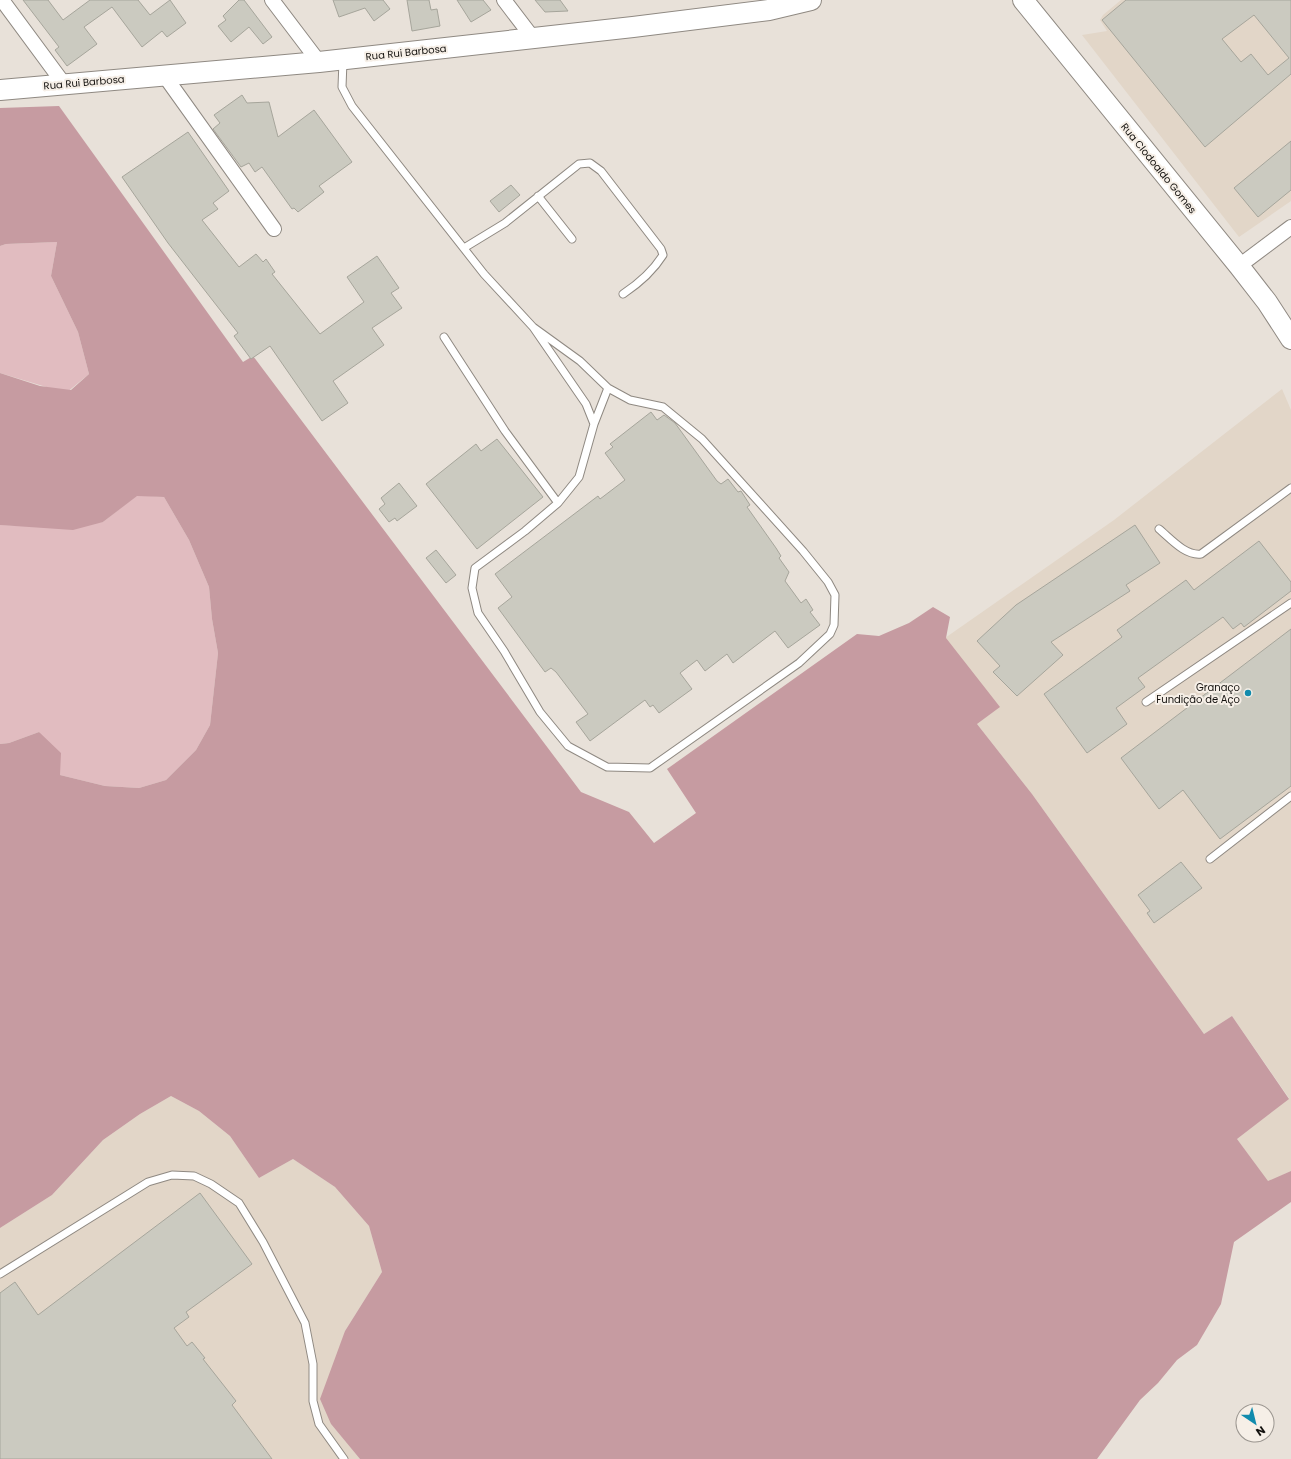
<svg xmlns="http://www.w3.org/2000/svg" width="1291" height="1459" viewBox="0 0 1291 1459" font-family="Poppins,sans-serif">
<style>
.built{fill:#e2d6c8}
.green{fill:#e1bcc0}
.forest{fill:#c69ba1}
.building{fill:#cbcac0;stroke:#a6a59b;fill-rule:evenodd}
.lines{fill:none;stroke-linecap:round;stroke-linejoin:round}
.service-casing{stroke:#8f8982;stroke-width:9}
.minor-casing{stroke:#8f8982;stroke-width:16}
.secondary-casing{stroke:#8f8982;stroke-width:22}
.service{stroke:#fff;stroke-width:7}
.minor{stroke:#fff;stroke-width:14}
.secondary{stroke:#fff;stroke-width:20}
.poi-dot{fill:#108bad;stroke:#f6efe7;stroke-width:1.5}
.labels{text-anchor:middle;stroke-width:4;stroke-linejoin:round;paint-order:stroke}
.street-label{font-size:10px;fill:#13110e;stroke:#f6efe7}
.poi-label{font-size:10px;fill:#13110e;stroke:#f6efe7;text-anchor:end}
</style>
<rect width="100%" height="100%" fill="#e8e1d9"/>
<!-- built -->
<path class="built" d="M1121 0H1291V201L1239 237 1082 35 1107 31 1100 20 1103 15Z
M1282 389 1291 410V1171L1268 1182 1237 1139 1289 1098 1232 1016 1204 1034 1032 794 977 724 999 707 945 638 1114 520Z
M171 1096 199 1111 230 1136 259 1178 293 1159 335 1187 369 1226 382 1272 345 1331 331 1424 360 1459H0V1228L52 1195 103 1140 140 1114Z"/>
<!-- green -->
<path class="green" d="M57 242 51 276 78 332 89 374 66 393 0 373V246L6 244Z
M137 495 164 497 189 540 209 587 212 619 218 653 210 725 196 750 166 780 139 788 105 786 60 775 39 732 9 743 0 744V525L29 526 103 522Z"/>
<!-- forest -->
<path class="forest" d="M59 106 243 362 253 356 581 792 629 812 654 843 696 813 667 769 857 634 879 636 909 623 933 607 950 617 946 638 1000 707 977 724 1032 794 1204 1034 1232 1016 1289 1099 1237 1139 1268 1181 1291 1171V1202L1234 1242 1221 1304 1197 1345 1177 1360 1158 1383 1140 1400 1097 1459H360L331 1424 320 1399 345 1331 382 1272 369 1226 335 1187 293 1159 259 1178 230 1136 199 1111 171 1096 140 1114 103 1140 52 1195 0 1228V744L9 743 39 732 61 753 60 775 105 786 139 788 166 780 196 750 210 725 218 653 212 619 209 587 189 540 164 497 137 496 103 522 73 530 0 525V373L40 386 71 390 89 374 78 332 51 276 57 242 6 244 0 246V108Z"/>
<!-- building -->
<path class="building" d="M23 0H48L63 20 90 0H138L150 15 170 0 186 23 167 37 162 31 142 47 112 7 84 27 97 44 67 66 55 50 59 47Z
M239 0H244L272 37 263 44 249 27 231 42 218 26 226 20 223 16Z
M333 0H383L390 9 374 21 365 8 339 17Z
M407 0H429L431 10 437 9 440 26 412 31Z
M457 0H483L491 10 471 22Z
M535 0H560L568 11 545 12Z
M1126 0H1291V74L1205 147 1102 20ZM1254 15 1289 58 1268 75 1251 54 1241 62 1222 39Z
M242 95 247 103 269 102 278 137 314 110 352 162 319 186 324 192 298 212 294 208 292 209 262 167 255 172 249 163 241 167 213 129 220 123 214 115Z
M188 132 229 191 213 203 218 209 202 220 239 267 256 254 263 262 266 259 275 272 272 274 320 334 364 302 347 277 377 256 399 288 391 293 402 308 372 328 384 345 333 381 348 403 322 421 270 346 251 359 234 336 238 333 168 243 122 177Z
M1291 141V190L1258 217 1234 188Z
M511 185 520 195 499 212 490 201Z
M651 412 657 420 664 415 675 423 717 481 721 484 728 479 738 492 741 491 750 505 747 507 776 548 781 556 779 558 789 572 785 581 801 603 806 599 813 610 810 612 820 625 788 648 775 631 733 663 727 654 705 671 697 660 680 673 692 689 659 713 653 705 650 707 645 700 590 741 576 722 588 714 556 672 551 668 545 672 498 608 512 597 495 574 598 496 600 499 625 480 605 453 613 447 610 444Z
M497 439 543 497 477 549 426 484 476 444 481 451Z
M399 483 417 506 397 521 395 518 389 522 379 509 385 504 381 498Z
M1135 525 1160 563 1126 585 1130 591 1051 642 1063 655 1017 696 993 672 1000 666 977 641 1016 605Z
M1259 541 1291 582V591L1244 627 1241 623 1233 629 1223 617 1138 678 1145 687 1116 708 1127 724 1087 753 1044 694 1122 637 1117 630 1186 580 1194 590Z
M436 550 456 575 446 583 426 558Z
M1291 629V786L1220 839 1183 790 1159 809 1121 758Z
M1181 862 1202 888 1154 923 1147 913 1150 911 1138 895Z
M200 1193 252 1264 186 1312 189 1317 174 1328 187 1346 192 1342 205 1358 203 1359 236 1401 232 1405 272 1459H0V1293L15 1282 38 1315Z"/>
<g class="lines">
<defs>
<path id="service" d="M343 61 342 87 352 106 484 274 533 327 586 404 594 424 579 477 558 503 525 531 475 568 472 588 478 613 504 651 540 712 568 746 607 767 650 768 799 663 830 634 834 625 835 595 828 582 803 551 702 439 663 407 630 400 608 388 580 361 533 327
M538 196 572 239
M464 248 505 223 579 164 590 163 601 171 661 249 663 255C653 271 638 284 623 294
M444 337 505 431 558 503
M594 424 608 388
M1159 529C1170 538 1185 556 1201 554L1291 488
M1146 702 1291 603
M1210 859 1291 796
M0 1274 148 1182 172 1175 194 1176 211 1184 239 1203 263 1242 305 1323 313 1364V1401L319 1424 344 1459"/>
<path id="minor" d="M2 0 64 84
M272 0 319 62
M504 0 533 38
M164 75 274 229
M1239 266 1291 227"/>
<path id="secondary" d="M1023 0 1239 266 1267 302 1291 339
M0 90 319 62 633 27 769 10 811 0"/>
</defs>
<!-- service casing -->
<use href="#service" class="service-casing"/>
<!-- minor casing -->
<use href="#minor" class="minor-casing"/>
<!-- secondary casing -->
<use href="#secondary" class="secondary-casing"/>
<!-- service -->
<use href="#service" class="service"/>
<!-- minor -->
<use href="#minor" class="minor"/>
<!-- secondary -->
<use href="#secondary" class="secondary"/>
</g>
<!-- markers -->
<circle class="poi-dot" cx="1248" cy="693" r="4"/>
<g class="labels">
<!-- street labels -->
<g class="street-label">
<text transform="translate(406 52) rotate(-6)" y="4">Rua Rui Barbosa</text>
<text transform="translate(84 82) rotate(-5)" y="4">Rua Rui Barbosa</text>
<text transform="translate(1159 168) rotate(51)" y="4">Rua Clodoaldo Gomes</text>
</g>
<!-- poi labels -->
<g class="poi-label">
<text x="1240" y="691">Granaço<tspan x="1240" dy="12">Fundição de Aço</tspan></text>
</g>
</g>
<!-- north arrow -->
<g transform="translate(1255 1423) rotate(145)"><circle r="19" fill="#f6efe7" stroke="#9b9690"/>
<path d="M0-3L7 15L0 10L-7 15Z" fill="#108bad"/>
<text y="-6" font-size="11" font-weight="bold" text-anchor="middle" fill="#13110e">N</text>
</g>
</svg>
